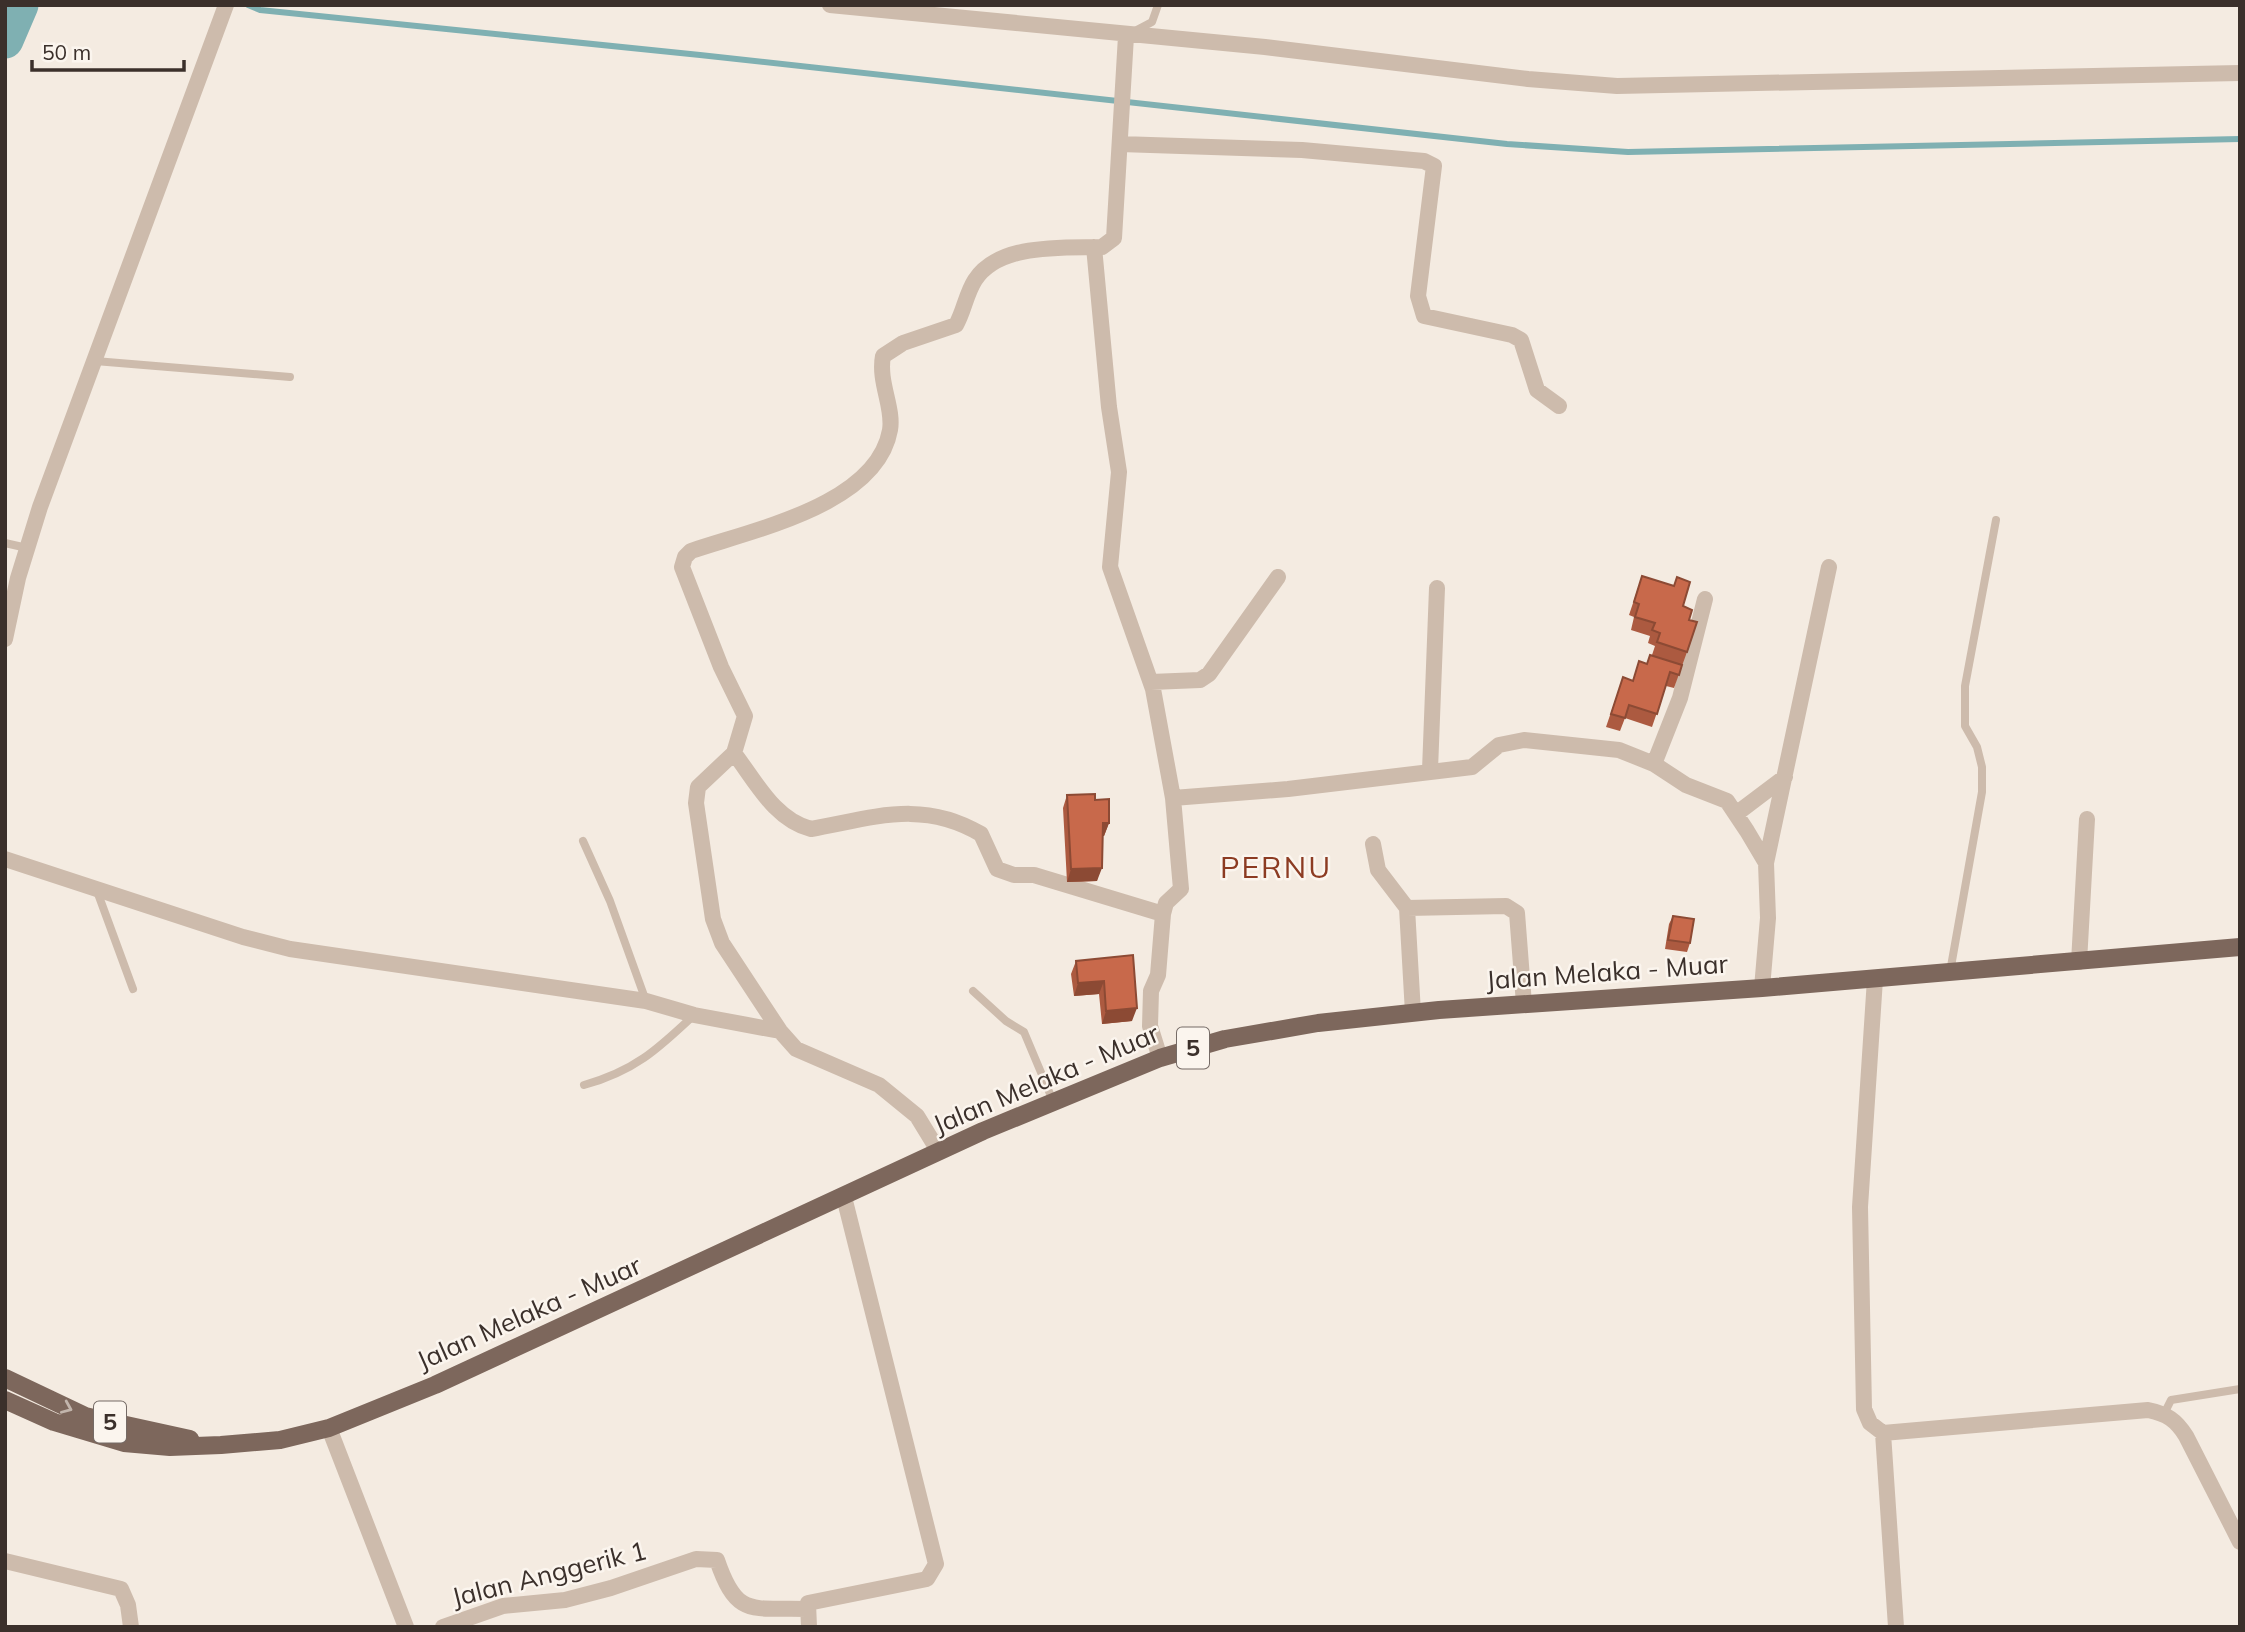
<svg xmlns="http://www.w3.org/2000/svg" width="2245" height="1632" viewBox="0 0 2245 1632" font-family="Mulish,sans-serif">
<style>
.lines{fill:none;stroke-linecap:round;stroke-linejoin:round}
.stream{stroke:#7fb0b2;stroke-width:6}
.river{stroke:#7fb0b2;stroke-width:37}
.service{stroke:#cdbbac;stroke-width:8}
.minor{stroke:#cdbbac;stroke-width:16}
.primary{stroke:#7d675c;stroke-width:18}
.wall{fill:#ac5a40}
.shaded-wall{fill:#8c4a34}
.building{fill:#c8694b;stroke:#8c4a34;stroke-width:2}
.oneway{stroke:#c2b5ac}
.labels{text-anchor:middle;stroke-width:5;stroke-linejoin:round;paint-order:stroke}
.shield{fill:#fbf5ee;stroke:#756b66;stroke-width:2}
.shield-label{font-size:24px;font-weight:bold;fill:#3b302b}
.street-label{font-size:26px;fill:#3b302b;stroke:#fbf5ee}
.quarter-label{font-size:30px;letter-spacing:2px;fill:#8c3b22;stroke:#fbf5ee}
</style>
<rect width="100%" height="100%" fill="#f4ebe1"/>
<g class="lines">
<!-- stream -->
<path class="stream" d="M248 5 260 10 700 55 1507 144 1628 152 2240 139"/>
<!-- river -->
<path class="river" d="M5 40 20 5"/>
<!-- service -->
<path class="service" d="M1133 32 1152 22 1158 5
M95 361 290 377
M5 543 27 548
M583 841 610 901 646 1001
M97 891 133 989
M1950 972 1982 792V767L1977 747 1965 726V686L1996 520
M973 991 1006 1021 1024 1032 1053 1101
M584 1085C634 1071 657 1050 694 1015
M2164 1414 2171 1400 2240 1389"/>
<!-- minor -->
<path class="minor" d="M830 5 1265 47 1528 79 1617 86 2240 73
M1120 144 1302 150 1424 161 1434 166 1418 296 1424 316 1512 335 1521 340 1537 390 1559 406
M1094 247 1109 407 1119 472 1110 567 1153 689 1173 798 1181 889 1166 903 1163 914 1158 975 1151 991 1150 1026 1160 1058
M5 639 18 578 40 507 226 5
M1151 682 1200 680 1209 674 1278 577
M734 753C756 782 775 820 811 829 873 818 922 799 981 834L997 869 1014 875H1034L1163 914
M1654 764 1680 698 1705 599
M1430 770 1437 588
M1173 798 1288 789 1472 767 1499 745 1524 740 1619 750 1654 764 1686 785 1727 801 1747 831 1766 863 1768 918 1762 988
M1736 814 1785 777
M1373 844 1378 870 1407 908
M5 859 243 937 290 949 646 1001 694 1015 780 1031
M1766 863 1829 567
M2079 962 2087 819
M1875 979 1860 1207 1864 1409 1870 1423 1883 1433 2148 1410C2167 1414 2176 1420 2186 1436L2240 1542
M1413 1013 1407 908 1506 906 1517 913 1524 1004
M939 1152 917 1116 879 1085 796 1049 780 1031 722 943 713 919 696 803 698 787 734 753 745 716 721 667 682 567 685 557 691 551C752 530 877 505 890 430 894 408 878 382 883 356L903 343 956 325C964 311 966 294 975 280 999 243 1062 248 1102 247L1114 238 1126 36
M329 1428 406 1627
M1883 1433 1896 1627
M5 1561 121 1589 128 1605 131 1627
M443 1627 503 1606 565 1600 611 1588 696 1559 717 1560C737 1619 752 1607 807 1609
M809 1627 808 1603 927 1579 936 1564 844 1197"/>
<!-- primary -->
<path class="primary" d="M5 1378 85 1416 190 1439
M5 1400 54 1422 124 1443 170 1447 221 1445 280 1440 329 1428 435 1385 983 1131 1160 1058 1225 1039 1318 1023 1439 1010 1762 988 2240 947"/>
</g>
<!-- wall -->
<path class="wall" d="M1642 576 1674 586 1677 577 1683 606 1689 620 1687 652 1674 688 1666 686 1652 727 1625 718 1620 731 1606 727 1623 677 1633 681 1639 661 1647 664 1652 655 1655 646 1648 643 1650 636 1631 630 1634 617 1629 615Z
M1067 795 1095 800 1109 823 1104 836H1103L1097 881 1067 882 1063 808Z
M1673 916 1690 943 1687 952 1665 949 1669 924Z
M1133 955 1132 1021 1102 1024 1099 994 1074 996 1071 974 1076 961Z"/>
<!-- shaded-wall -->
<path class="shaded-wall" d="M1103 823H1109L1104 836H1098Z
M1102 868 1097 881 1067 882 1071 869Z
M1104 981 1099 994 1074 996 1078 983Z
M1137 1008 1132 1021 1102 1024 1106 1011Z"/>
<!-- building -->
<path class="building" d="M1642 576 1674 586 1677 577 1690 582 1683 606 1692 610 1689 620 1697 622 1687 652 1657 642 1660 633 1652 630 1655 623 1635 617 1639 604 1634 602Z
M1650 655 1682 665 1679 675 1670 672 1657 714 1629 705 1625 718 1611 714 1623 677 1633 681 1639 661 1647 664Z
M1095 794V800L1109 799V823H1103L1102 868 1071 869 1067 795Z
M1673 916 1694 919 1690 943 1668 940Z
M1133 955 1137 1008 1106 1011 1104 981 1078 983 1076 961Z"/>
<!-- one-way arrows -->
<defs><path id="oneway-chevron" d="M-2-3.5L2.5 0L-2 3.5" fill="none" stroke-width="1.6" stroke-linecap="round" stroke-linejoin="round" transform="scale(1.75)"/></defs>
<use class="oneway" href="#oneway-chevron" transform="translate(67 1408) rotate(23)"/>
<g class="labels">
<!-- shield labels -->
<g class="shield">
<rect x="1177" y="1027.5" width="32" height="41" rx="5"/>
<rect x="94" y="1401.5" width="32" height="41" rx="5"/>
</g>
<g class="shield-label">
<text x="1193" y="1056">5</text>
<text x="110" y="1430">5</text>
</g>
<!-- street labels -->
<g class="street-label">
<text transform="translate(1607 972) rotate(-4)" y="9">Jalan Melaka - Muar</text>
<text transform="translate(1046 1079) rotate(-23)" y="9">Jalan Melaka - Muar</text>
<text transform="translate(529 1313) rotate(-24)" y="9">Jalan Melaka - Muar</text>
<text transform="translate(549 1574) rotate(-14)" y="9">Jalan Anggerik 1</text>
</g>
<!-- quarter labels -->
<g class="quarter-label">
<text x="1276" y="878">PERNU</text>
</g>
</g>
<!-- border -->
<rect width="2245" height="1632" fill="none" stroke="#3b302b" stroke-width="14"/>
<!-- scale -->
<path d="M32 60v10h152v-10" fill="none" stroke="#3b302b" stroke-width="3.5"/>
<text x="42" y="60" font-size="21" fill="#3b302b" stroke="#fbf5ee" stroke-width="5" paint-order="stroke">50 m</text>
</svg>
